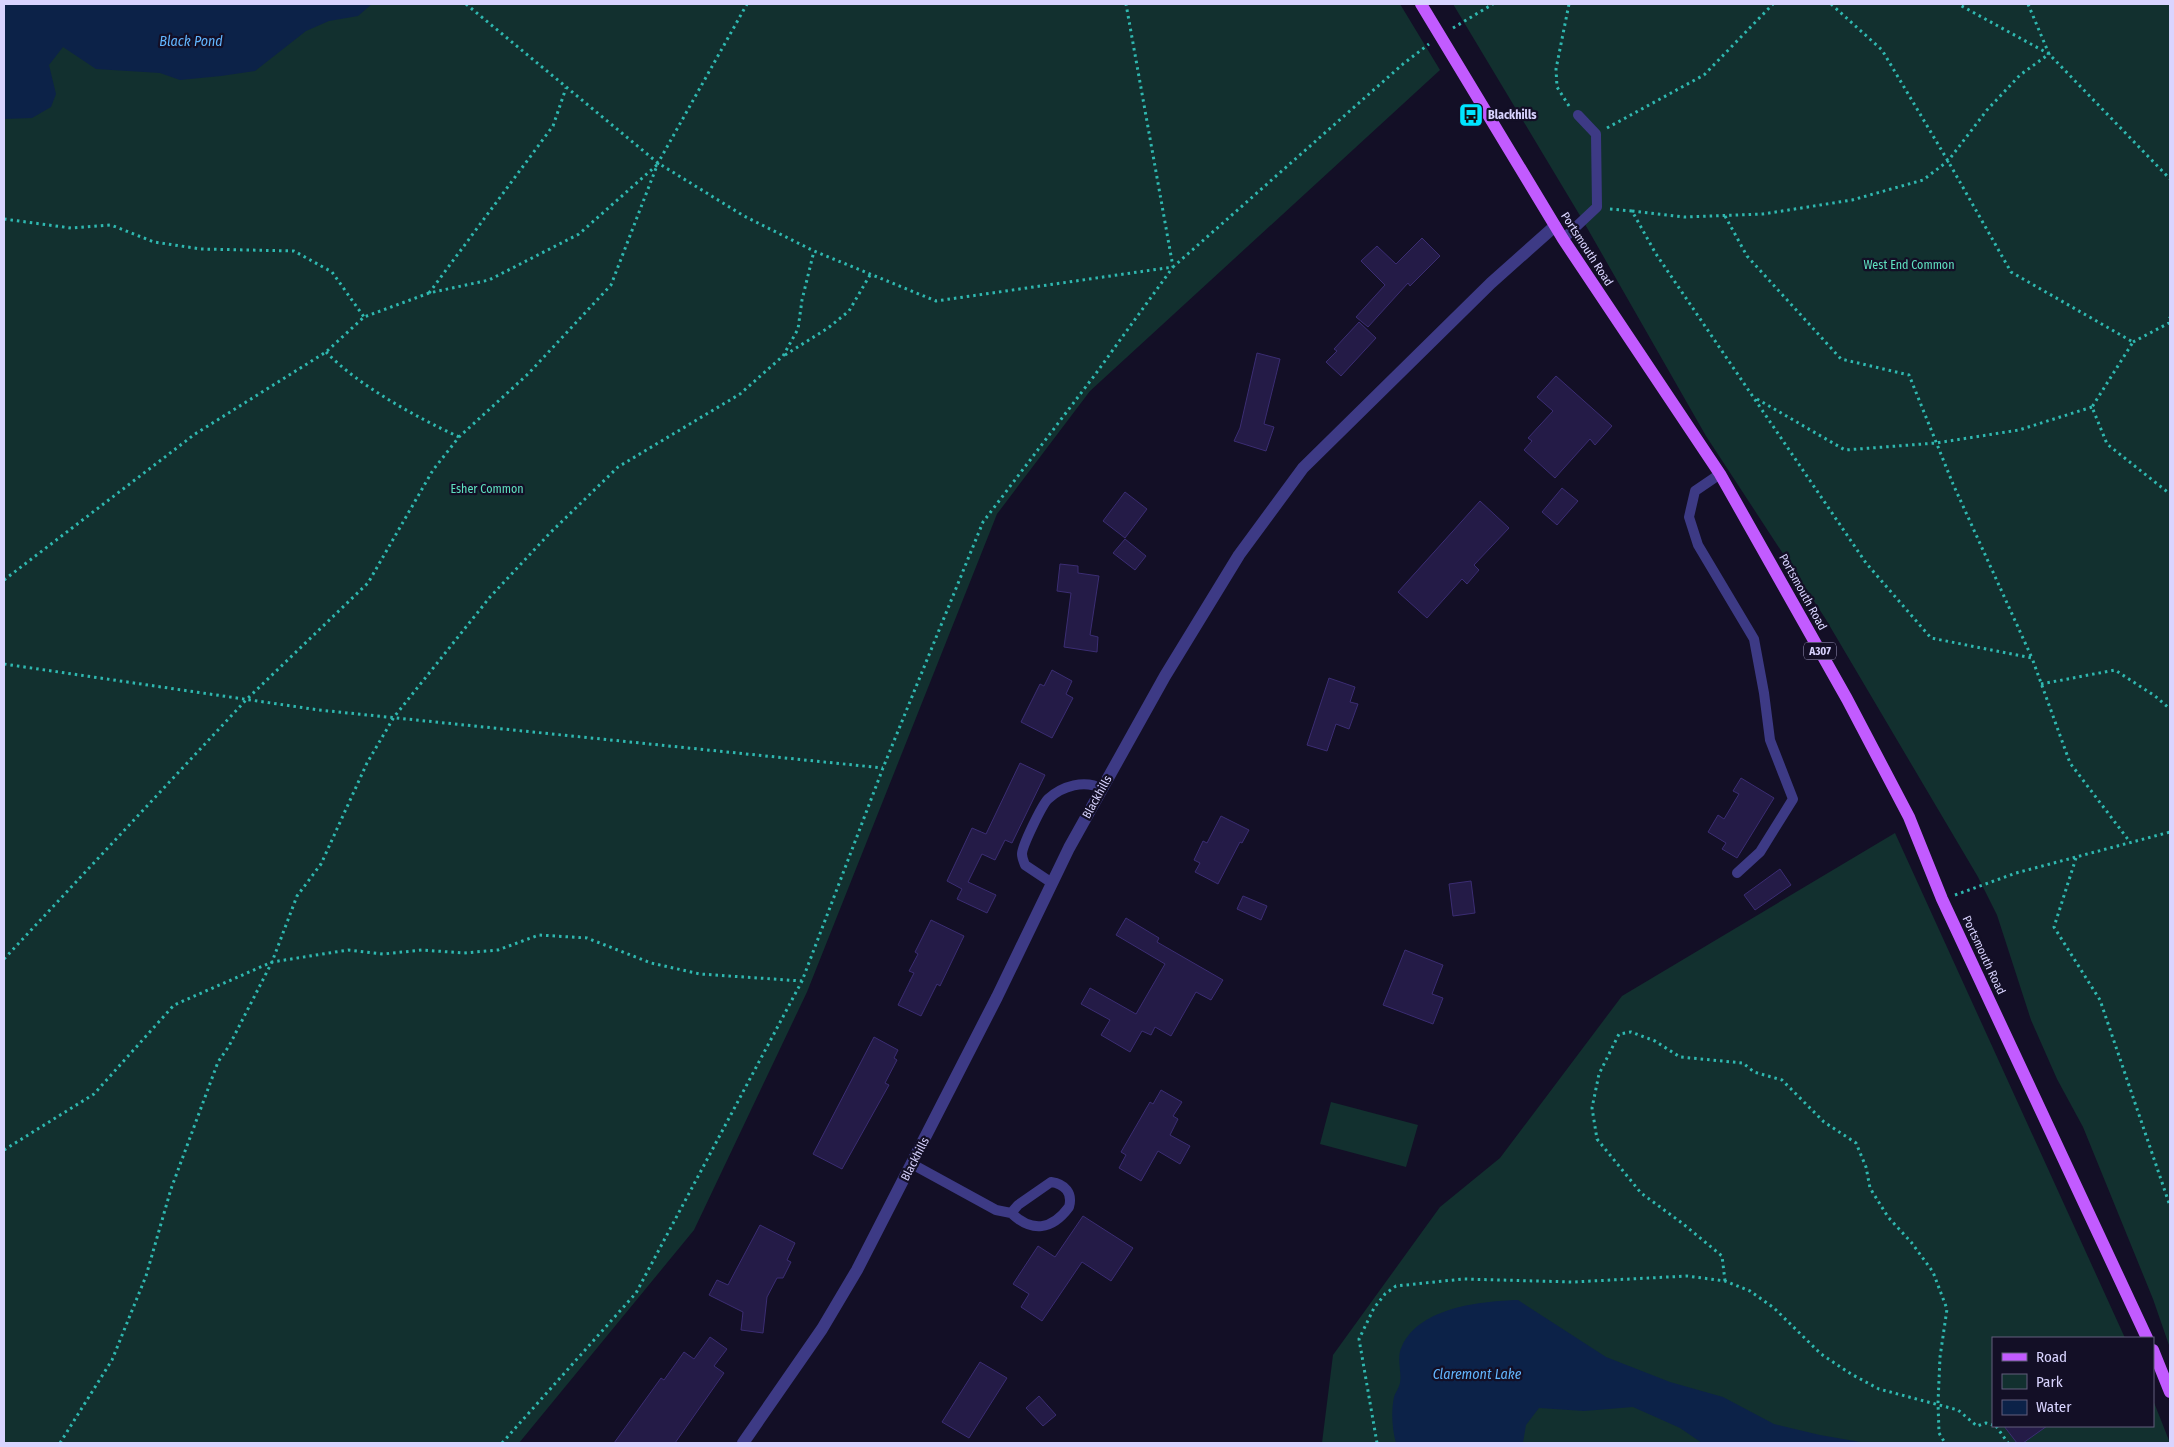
<svg xmlns="http://www.w3.org/2000/svg" width="2174" height="1447" viewBox="0 0 2174 1447" font-family="'Fira Sans Condensed',sans-serif">
<style>
.green{fill:#12302f}
.water{fill:#0c2248}
.building{fill:#241b47;stroke:#3b2d73}
.lines{fill:none;stroke-linecap:round;stroke-linejoin:round}
.path{stroke:#2fb8b0;stroke-width:3;stroke-dasharray:2.5 4;stroke-linecap:butt}
.service{stroke:#3d3a85;stroke-width:10}
.minor{stroke:#3d3a85;stroke-width:12}
.primary{stroke:#c25bff;stroke-width:12}
.labels{text-anchor:middle;stroke-width:4.5;stroke-linejoin:round;paint-order:stroke}
.shield{fill:#130f26;stroke:#9e99be;stroke-width:1}
.shield-label{font-size:11px;font-weight:bold;fill:#d9d4ff}
.poi-label{font-size:12px;font-weight:bold;fill:#d9d4ff;stroke:#130f26;text-anchor:start}
.street-label{font-size:12px;fill:#d9d4ff;stroke:#130f26}
.park-label{font-size:12px;fill:#5fe0c0;stroke:#130f26}
.water-label{font-size:14px;font-style:italic;fill:#62b6ff;stroke:#130f26}
</style>
<rect width="100%" height="100%" fill="#130f26"/>
<!-- green -->
<path class="green" d="M4 4H1400L1440 70 1090 391 997 514 807 992 694 1230 519 1443H4Z
M1453 4H2170V1348L2153 1299 2083 1127 2057 1079 2031 1020 1997 915 1978 877 1825 618 1706 436 1582 219Z
M1895 833 2125 1338H1993V1426H2153V1400L2170 1443H1322L1333 1355 1440 1207 1500 1158 1622 996Z
M1331 1102 1418 1125 1406 1167 1320 1144Z"/>
<!-- water -->
<path class="water" d="M4 4H372L358 16 329 21 306 31 255 71 221 76 180 80 160 73 96 69 63 47 49 65 56 94 51 107 32 118 4 119Z
M1518 1300 1606 1357 1670 1382 1723 1397 1774 1424 1820 1435 1866 1443H1702L1680 1428 1633 1407 1584 1411 1539 1408 1526 1425 1523 1443H1396C1392 1429 1391 1411 1394 1397 1395 1393 1399 1388 1400 1383 1402 1371 1396 1358 1402 1346 1420 1307 1482 1301 1518 1300Z"/>
<!-- building -->
<path class="building" d="M1422 238 1440 256 1410 286 1408 283 1368 327 1356 317 1385 285 1361 261 1377 246 1396 264Z
M1359 322 1376 338 1341 376 1326 362 1337 351 1334 349Z
M1257 353 1280 359 1264 424 1274 427 1266 451 1234 441 1240 428Z
M1556 376 1612 426 1595 445 1590 439 1555 478 1524 450 1532 441 1528 438 1553 411 1537 397Z
M1562 488 1578 501 1557 525 1542 512Z
M1125 492 1147 509 1125 538 1103 521Z
M1480 501 1509 528 1474 565 1479 570 1467 584 1462 579 1427 618 1398 592Z
M1125 539 1146 556 1135 570 1113 553Z
M1060 564 1078 566V573L1099 576 1090 635 1098 637 1097 652 1064 647 1071 593 1057 591Z
M1052 670 1072 681 1066 694 1073 698 1052 738 1021 722 1040 684 1044 686Z
M1329 678 1355 687 1350 702 1358 704 1349 729 1336 724 1327 751 1307 745Z
M1020 763 1045 775 1012 843 1005 840 995 860 982 854 968 882 996 895 987 913 957 899 962 889 947 881 972 828 986 834Z
M1741 778 1774 798 1737 858 1722 849 1726 843 1708 832 1718 815 1724 819 1739 794 1733 791Z
M1221 816 1249 830 1242 843 1240 842 1218 884 1195 872 1200 863 1194 860 1203 841 1207 843Z
M1780 869 1791 885 1755 910 1744 895Z
M1471 881 1475 913 1453 916 1449 884Z
M1243 896 1267 906 1261 920 1237 909Z
M1126 918 1159 938 1157 942 1223 980 1211 1000 1196 992 1171 1036 1155 1027 1151 1035 1142 1031 1130 1052 1101 1035 1110 1020 1081 1004 1090 988 1136 1014 1165 964 1116 935Z
M931 920 964 936 940 986 937 984 921 1016 898 1005 914 973 909 971 918 954 915 952Z
M1405 950 1443 965 1432 994 1443 998 1433 1024 1383 1005Z
M874 1037 898 1050 894 1058 897 1060 885 1083 889 1085 842 1169 813 1154Z
M1161 1090 1182 1102 1173 1116 1178 1119 1170 1135 1190 1146 1180 1164 1158 1151 1141 1181 1119 1168 1126 1155 1121 1152 1150 1102 1153 1104Z
M1083 1216 1133 1248 1111 1281 1082 1262 1042 1321 1021 1307 1029 1294 1013 1284 1038 1246 1055 1257Z
M760 1225 795 1243 787 1260 791 1262 783 1278H777L767 1297 763 1333 741 1330 743 1312 709 1295 717 1280 728 1285Z
M710 1337 727 1349 714 1366 724 1373 675 1443H614L661 1378 664 1380 684 1352 694 1359Z
M980 1362 1007 1378 969 1438 942 1422Z
M1039 1396 1056 1415 1043 1426 1026 1408Z
M2004 1426H2047L2023 1443H2017Z"/>
<g class="lines">
<!-- path -->
<path class="path" d="M466 4 658 163 744 216 814 251 936 301 1173 267 1403 64 1429 44
M1831 4 1882 50 1948 161 2011 272 2133 342 2092 407 2107 444 2170 494
M2028 4 2049 54 2170 179
M1453 28 1493 4
M1569 106 1557 87 1556 69 1569 4
M1607 128 1704 75 1773 4
M1610 209 1632 211 1656 254 1866 563 1931 638 2032 658 2070 763 2130 842
M1632 211 1684 217 1763 214 1852 200 1923 180 1948 161 1987 110 2020 75 2049 54 1958 4
M1725 216 1747 256 1841 359 1909 375 1953 484 2032 658
M4 219 71 228 111 225 154 242 201 249 294 251 332 272 364 317
M429 293 553 126 566 88
M2133 342 2169 323 2170 317
M326 352C359 386 416 417 459 437
M785 355 828 328 849 311 870 275
M1757 399 1845 450 1936 443 2019 430 2092 407
M4 580 195 434 326 352 364 317 429 293 489 280 579 234 658 164
M4 664 319 710 883 768
M2041 684 2115 670 2155 696 2170 709
M2076 858 2054 927 2100 1000 2170 1206
M1955 895 2016 873 2170 832
M4 959 247 699 368 583 433 470 459 437 528 374 611 285 658 163 747 4
M4 1150 94 1094 174 1005 272 962 348 950 383 954 422 950 464 953 498 950 539 935 587 938 651 963 700 974 802 981
M1725 1281 1722 1256 1682 1223 1641 1193 1597 1139 1592 1108 1599 1074 1619 1034 1631 1032 1655 1041 1680 1057 1743 1063 1754 1072 1782 1080 1824 1122 1856 1143 1866 1167 1870 1188 1888 1217 1911 1242 1933 1272 1947 1309 1940 1357 1938 1403 1939 1433 1945 1443
M1996 1426 2008 1443
M60 1443 112 1360 146 1276 171 1189 218 1062 229 1046 272 962 297 896 321 864 367 763 394 717 490 597 550 533 618 467 740 394 783 356 798 329 802 300 814 251
M502 1443 636 1293 802 981 883 768 983 522 1094 376 1173 267 1126 4
M1377 1443 1359 1339 1374 1308 1385 1294 1396 1286 1463 1279 1573 1282 1687 1276 1725 1281 1750 1291 1774 1308 1821 1354 1851 1374 1879 1389 1958 1410 1977 1426 1986 1423 1993 1425"/>
<!-- service -->
<path class="service" d="M1563 239 1597 207 1596 134 1578 115
M1720 474 1695 491 1689 517 1698 545 1754 639 1764 693 1770 740 1793 799 1760 852 1737 873
M1052 883 1025 865C1024 862 1022 858 1022 854 1022 846 1042 805 1048 799 1062 786 1085 779 1102 789
M912 1164 996 1210 1011 1213 1018 1205 1051 1182C1065 1184 1073 1193 1069 1207 1052 1230 1032 1233 1011 1213"/>
<!-- minor -->
<path class="minor" d="M743 1443 822 1329 857 1270 997 997 1069 848 1165 676 1239 555 1303 468 1491 283 1555 226"/>
<!-- primary -->
<path class="primary" d="M1421 4 1563 239 1720 474 1847 699 1909 817 1942 899 2147 1338
M2153 1350 2170 1392"/>
</g>
<!-- icons -->
<defs>
<symbol id="bus-square" viewBox="-11 -11 22 22"><rect x="-9" y="-9" width="18" height="18" rx="4" fill="#00e5ff" stroke="#130f26"/><path d="M-5-6H5V4H4V6H2V4H-2V6H-4V4H-5ZM-3.5-4V0h7V-4ZM-3.5 1.2v1.5H-2V1.2ZM2 1.2v1.5H3.5V1.2Z" fill="#111"/></symbol>
</defs>
<g fill-rule="evenodd">
<use href="#bus-square" x="1457" y="101" width="28" height="28"/>
</g>
<g class="labels">
<!-- shield labels -->
<rect class="shield" x="1804" y="642.5" width="32" height="17" rx="4"/>
<g class="shield-label">
<text x="1820" y="655">A307</text>
</g>
<!-- poi labels -->
<g class="poi-label">
<text x="1488" y="119">Blackhills</text>
</g>
<!-- street labels -->
<g class="street-label">
<text transform="translate(1587 249) rotate(57)" y="4">Portsmouth Road</text>
<text transform="translate(1803 592) rotate(61)" y="4">Portsmouth Road</text>
<text transform="translate(1097 797) rotate(-61)" y="4">Blackhills</text>
<text transform="translate(1984 955) rotate(65)" y="4">Portsmouth Road</text>
<text transform="translate(915 1159) rotate(-63)" y="4">Blackhills</text>
</g>
<!-- park labels -->
<g class="park-label">
<text x="1909" y="269">West End Common</text>
<text x="487" y="493">Esher Common</text>
</g>
<!-- water labels -->
<g class="water-label">
<text x="191" y="46">Black Pond</text>
<text x="1477" y="1379">Claremont Lake</text>
</g>
</g>
<!-- border -->
<rect width="2174" height="1447" fill="none" stroke="#d9d4ff" stroke-width="10"/>
<!-- legend -->
<rect x="1992" y="1337" width="162" height="90" fill="#130f26" stroke="#625e7d"/>
<rect x="2002" y="1353" width="25" height="8" fill="#c25bff" stroke="#625e7d"/>
<text x="2036" y="1362" font-size="15" fill="#d9d4ff">Road</text>
<rect x="2002" y="1374" width="25" height="15" fill="#12302f" stroke="#625e7d"/>
<text x="2036" y="1387" font-size="15" fill="#d9d4ff">Park</text>
<rect x="2002" y="1400" width="25" height="15" fill="#0c2248" stroke="#625e7d"/>
<text x="2036" y="1412" font-size="15" fill="#d9d4ff">Water</text>
</svg>
